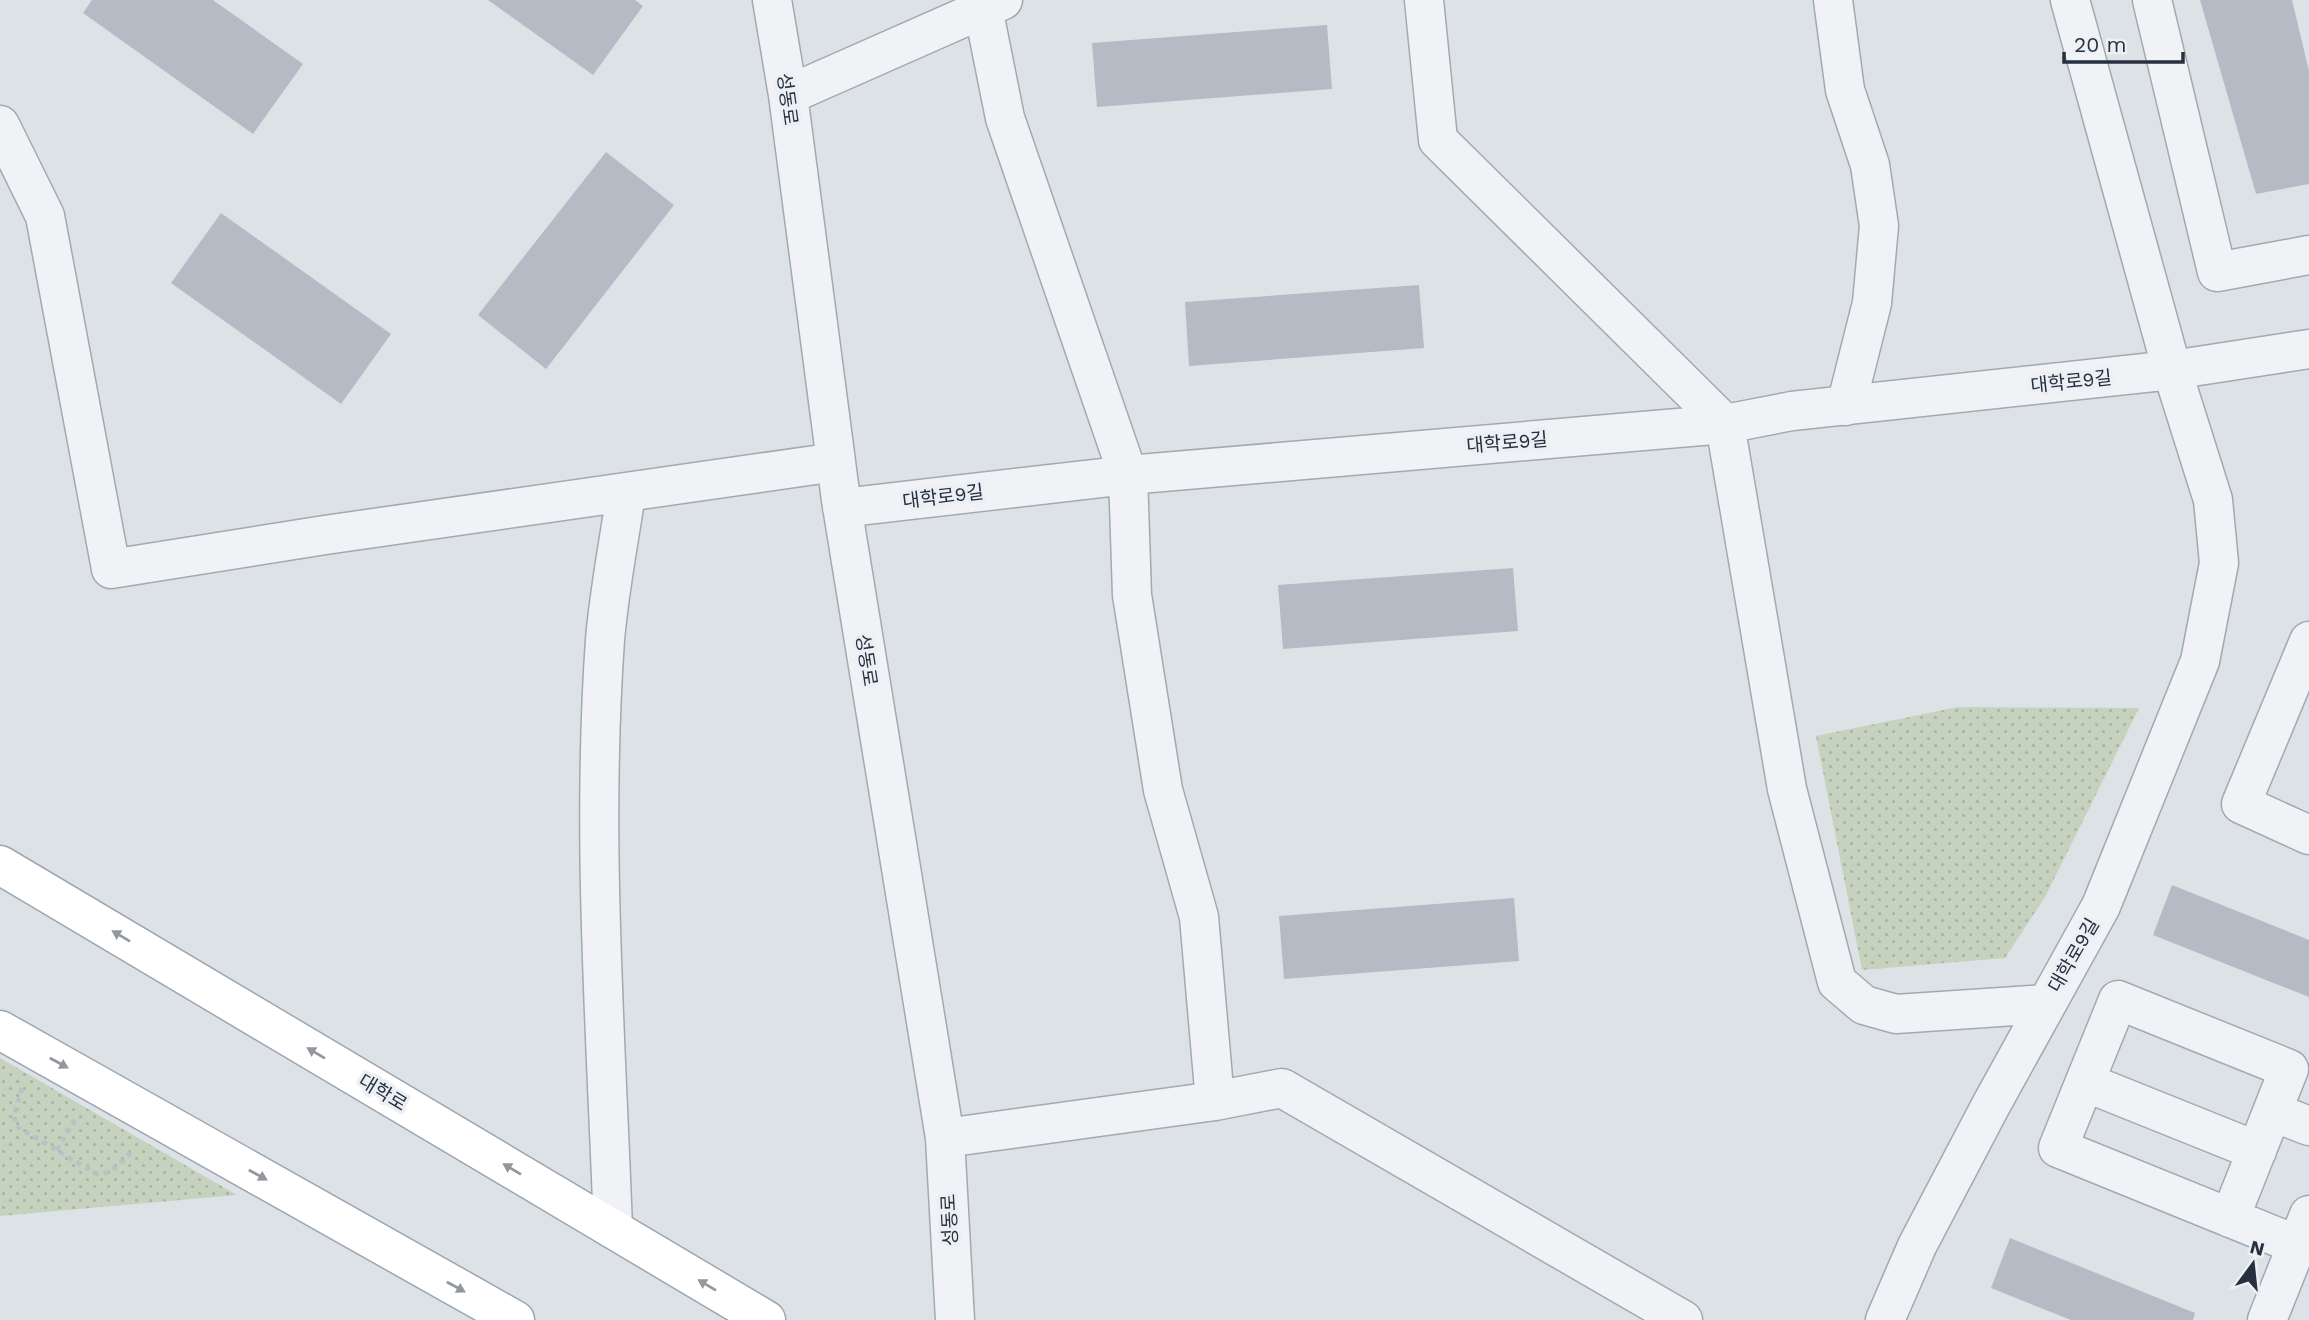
<svg xmlns="http://www.w3.org/2000/svg" width="2309" height="1320" viewBox="0 0 2309 1320" font-family="'Work Sans','Noto Sans KR',sans-serif">
<style>
.park{fill:url(#park-dots)}
.building{fill:#b4bbc4}
.lines{fill:none;stroke-linecap:round;stroke-linejoin:round}
.minor-casing{stroke:#a2a9b1;stroke-width:41}
.major-casing{stroke:#9ca6b3;stroke-width:41}
.path{stroke:#bbc0c6;stroke-width:4.5;stroke-dasharray:5 5;stroke-linecap:butt}
.minor{stroke:#f0f2f6;stroke-width:38}
.major{stroke:#fff;stroke-width:38}
.oneway{fill:#92989e}
.labels{text-anchor:middle;stroke-width:7;stroke-linejoin:round;paint-order:stroke}
.street-label{font-size:19px;fill:#26303e;stroke:#ecf0f5}
</style>
<defs>
<pattern id="park-dots" width="8" height="8" patternUnits="userSpaceOnUse" patternTransform="scale(1.75)"><rect width="8" height="8" fill="#c4d2be"/><path d="M2 2h.1M6 6h.1" fill="none" stroke="#a8b5a4" stroke-width="1.8" stroke-linecap="round"/></pattern>
</defs>
<rect width="100%" height="100%" fill="#dde2e7"/>
<!-- park -->
<path class="park" d="M1958 707 2139 708 2045 897 2005 958 1862 970 1816 736Z
M0 1058 237 1195 0 1216Z"/>
<!-- building -->
<path class="building" d="M92 0H213L303 64 253 134 83 13Z
M488 0H635L643 6 593 75Z
M2200 0H2292L2309 71V184L2256 194Z
M1327 25 1332 89 1097 107 1092 43Z
M606 152 674 205 546 369 478 315Z
M221 213 391 334 341 404 171 283Z
M1419 285 1424 348 1189 366 1185 302Z
M1513 568 1518 631 1283 649 1278 585Z
M2172 885 2309 940V997L2153 935Z
M1514 898 1519 961 1284 979 1279 916Z
M2010 1238 2195 1313 2193 1320H2071L1991 1288Z"/>
<g class="lines">
<defs>
<path id="minor" d="M772 0 788 95 841 500 945 1138 955 1320
M1424 0 1438 140 1725 424 1787 789 1837 982 1864 1005 1896 1014 2045 1004
M1833 0 1845 90 1870 165 1879 226 1872 303 1846 406
M2152 0 2217 272 2309 255
M983 8 1005 118 1128 475 1132 595 1163 790 1199 917 1215 1101
M788 95 1003 0
M0 125 45 216 111 569 325 535 836 462
M842 508 1128 475 1725 424 1792 411 2172 370 2309 349
M2309 641 2241 804 2309 835
M2085 1082 2257 1151
M2273 1112 2309 1126
M945 1138 1215 1101 1282 1088 1683 1320
M2230 1218 2289 1069 2118 1000 2058 1148 2297 1245
M613 1229C606 1033 591 836 605 640 609 591 619 542 626 493
M1885 1320 1917 1246 1991 1105 2101 906 2200 661 2219 563 2213 500 2172 370 2070 0
M2267 1320 2309 1215"/>
<path id="major" d="M0 865 766 1320
M0 1030 515 1320"/>
</defs>
<!-- minor casing -->
<use href="#minor" class="minor-casing"/>
<!-- major casing -->
<use href="#major" class="major-casing"/>
<!-- path -->
<path class="path" d="M22 1088 14 1116 16 1126 97 1174C112 1175 123 1160 134 1149
M57 1150 76 1118"/>
<!-- minor -->
<use href="#minor" class="minor"/>
<!-- major -->
<use href="#major" class="major"/>
</g>
<!-- one-way arrows -->
<defs><path id="oneway-solid" d="M-6-.8H1V-3.2L6.5 0L1 3.2V.8H-6Z" transform="scale(1.75)"/></defs>
<g class="oneway">
<use href="#oneway-solid" transform="translate(121 936) rotate(-149)"/>
<use href="#oneway-solid" transform="translate(316 1053) rotate(-149)"/>
<use href="#oneway-solid" transform="translate(59 1063) rotate(29)"/>
<use href="#oneway-solid" transform="translate(512 1169) rotate(-149)"/>
<use href="#oneway-solid" transform="translate(258 1175) rotate(29)"/>
<use href="#oneway-solid" transform="translate(707 1285) rotate(-149)"/>
<use href="#oneway-solid" transform="translate(456 1287) rotate(29)"/>
</g>
<g class="labels">
<!-- street labels -->
<g class="street-label">
<text transform="translate(788 99) rotate(82)" y="7">성동로</text>
<text transform="translate(2071 381) rotate(-6)" y="7">대학로9길</text>
<text transform="translate(1507 442) rotate(-5)" y="7">대학로9길</text>
<text transform="translate(943 496) rotate(-7)" y="7">대학로9길</text>
<text transform="translate(867 660) rotate(81)" y="7">성동로</text>
<text transform="translate(2073 955) rotate(-60)" y="7">대학로9길</text>
<text transform="translate(383 1092) rotate(31)" y="7">대학로</text>
<text transform="translate(949 1220) rotate(-93)" y="7">성동로</text>
</g>
</g>
<!-- north arrow -->
<g transform="translate(2253 1264) rotate(15)" stroke="#ecf0f5" stroke-width="5" paint-order="stroke">
<path d="M0-5L12 26L0 18L-12 26Z" fill="#26303e"/>
<text y="-10" font-size="19" font-weight="bold" text-anchor="middle" fill="#26303e">N</text>
</g>
<!-- scale -->
<path d="M2064 52v10h119v-10" fill="none" stroke="#26303e" stroke-width="3.5"/>
<text x="2074" y="52" font-size="21" fill="#26303e" stroke="#ecf0f5" stroke-width="5" paint-order="stroke">20 m</text>
</svg>
